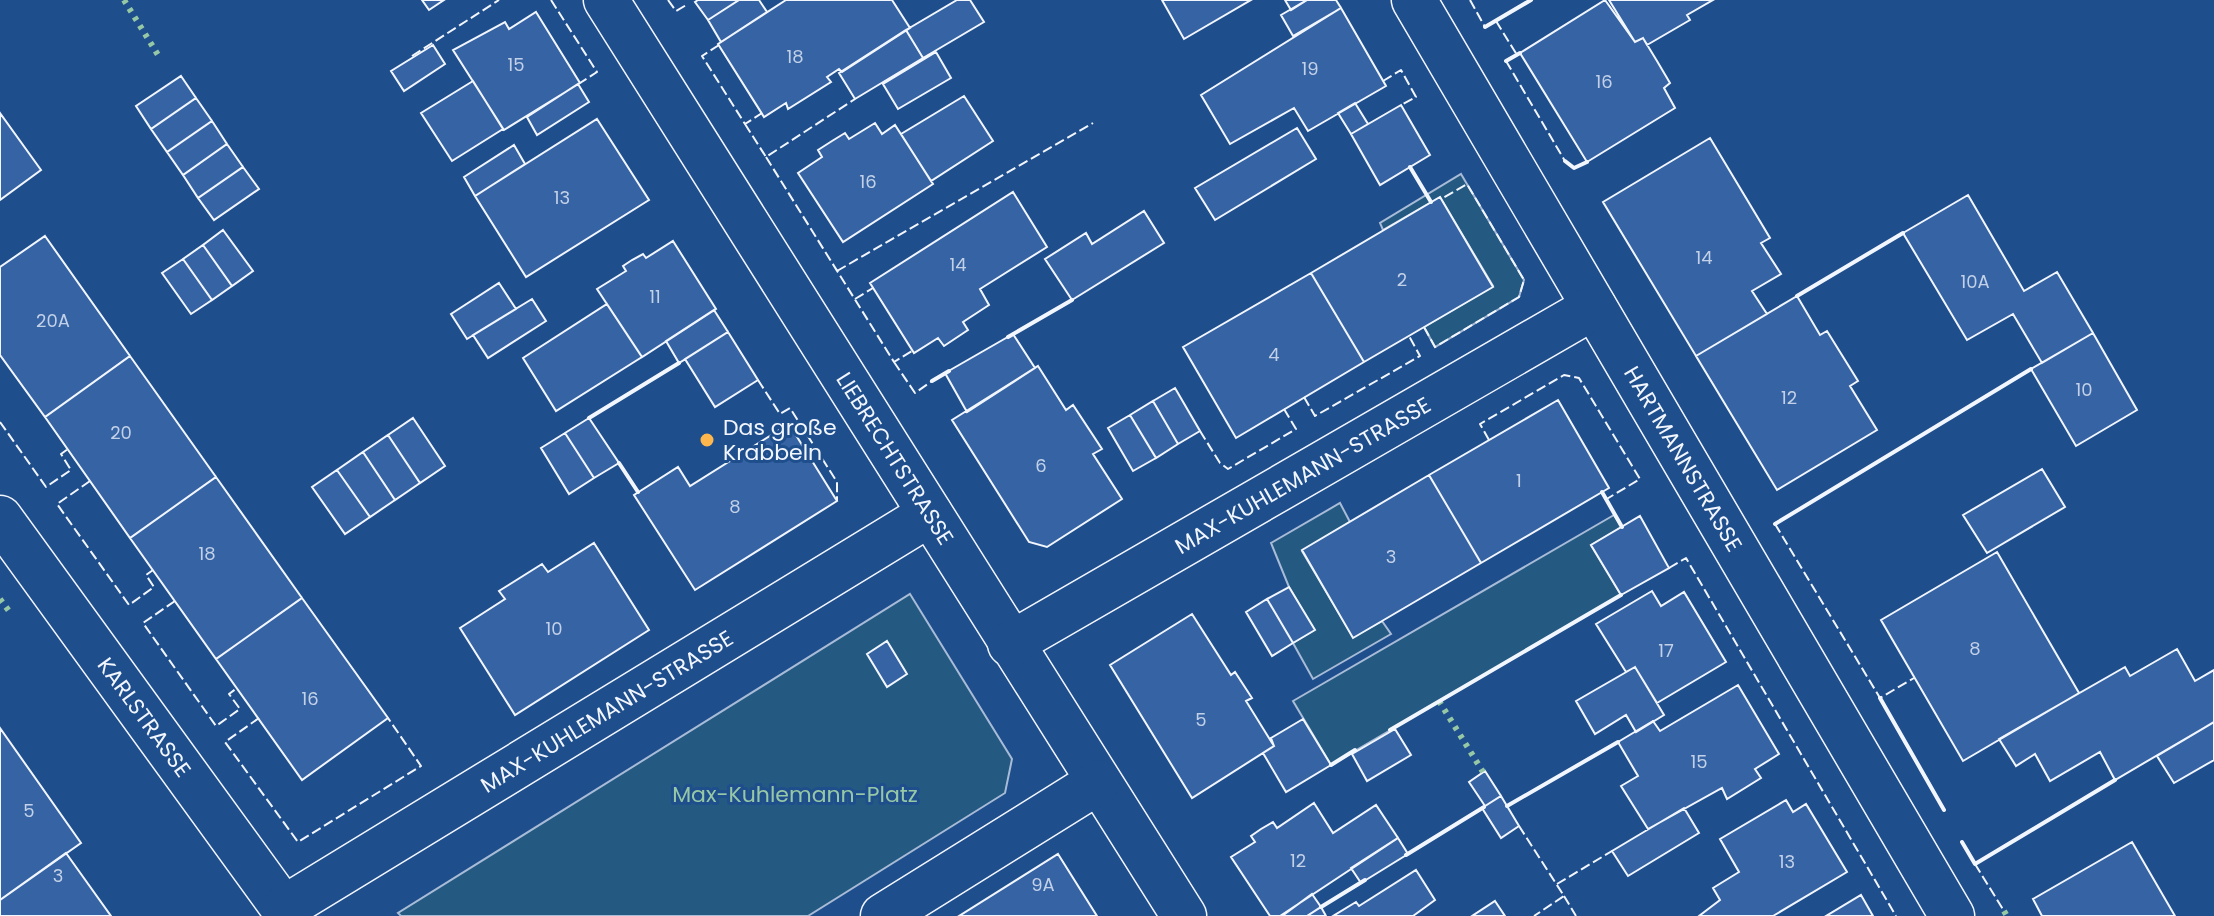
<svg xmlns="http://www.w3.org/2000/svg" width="2214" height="916" viewBox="0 0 2214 916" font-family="Poppins,sans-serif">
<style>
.green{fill:#245a82;stroke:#a8bbd7;stroke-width:2}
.building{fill:#3563a3;stroke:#f2f6ff;stroke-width:2}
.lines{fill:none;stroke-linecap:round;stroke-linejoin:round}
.street-casing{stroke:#f2f6ff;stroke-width:47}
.street{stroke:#1f4e8c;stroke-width:44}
.hedge{stroke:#97c8a6;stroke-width:6;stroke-dasharray:4 6;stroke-linecap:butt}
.fence{stroke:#f2f6ff;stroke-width:2;stroke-dasharray:10 4;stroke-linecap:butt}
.wall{stroke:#f2f6ff;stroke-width:4}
.poi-dot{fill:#ffb74d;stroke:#1f4e8c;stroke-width:3}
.labels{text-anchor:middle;stroke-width:6;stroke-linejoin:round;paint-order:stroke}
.number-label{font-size:18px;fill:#c3d1e8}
.poi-label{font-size:22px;fill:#f2f6ff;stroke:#1f4e8c;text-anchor:start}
.street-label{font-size:22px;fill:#f2f6ff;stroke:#1f4e8c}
.park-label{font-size:22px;fill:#97c8a6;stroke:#1f4e8c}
</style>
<rect width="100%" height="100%" fill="#1f4e8c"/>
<!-- green -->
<path class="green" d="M1461 174 1524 280 1519 297 1435 347 1424 327 1493 286 1440 197 1383 230 1380 223Z
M1340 503 1350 522 1302 551 1353 637 1382 621 1391 634 1313 679 1293 643 1314 630 1289 587 1271 543Z
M1614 515 1622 527 1591 545 1621 595 1331 765 1293 701Z
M910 594 1012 759 1005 793 808 916H401L398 913Z"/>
<!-- building -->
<path class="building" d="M422 0H444L429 10Z
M698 0H739L708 20 695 2Z
M739 0H759L767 12 721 42 708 20Z
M786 0H892L910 28 842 72 839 69 827 77 831 82 788 109 786 103 764 117 718 44Z
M957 0H970L984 22 923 58 906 30Z
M1162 0H1251L1184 39Z
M1285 0H1307L1291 10Z
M1307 0H1336L1341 8 1293 36 1281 15Z
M1605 0 1635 42 1643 38 1657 61 1670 83 1664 88 1675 108 1587 162 1520 53Z
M1609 0H1713L1687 15 1690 20 1647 45 1643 38 1635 42Z
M1341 8 1386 86 1308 131 1294 108 1230 144 1201 95Z
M536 12 580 83 504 130 453 50 505 22 509 29Z
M906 30 923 58 855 99 839 73Z
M433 45 445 64 404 91 391 71Z
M936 52 951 78 898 109 883 84Z
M181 76 196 98 151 129 136 106Z
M473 81 503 129 452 161 421 113Z
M578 84 589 102 537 135 527 117Z
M964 96 993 141 931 181 901 134Z
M196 98 212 121 167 152 151 129Z
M1355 103 1368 124 1351 134 1338 113Z
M1401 105 1430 155 1380 185 1351 134Z
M0 113 41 170 0 200Z
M597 119 649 200 526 277 475 196Z
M212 121 227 144 183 175 167 152Z
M875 123 882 134 895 125 933 184 843 242 798 173 822 157 818 150 832 141 845 133 849 139Z
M1297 128 1316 159 1215 220 1195 188Z
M1710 138 1770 238 1761 243 1781 274 1752 291 1767 314 1696 356 1603 202Z
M227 144 243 167 198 198 183 175Z
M514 145 525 164 475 196 464 177Z
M243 167 259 189 214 220 198 198Z
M1013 192 1047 247 980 289 989 305 963 322 968 330 944 346 938 338 914 353 870 283Z
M1968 195 2024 291 2057 272 2093 333 2042 363 2013 314 1967 340 1903 233Z
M1440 197 1493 287 1364 362 1311 273Z
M1144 211 1164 243 1072 300 1045 259 1086 233 1092 244Z
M223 230 253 271 232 286 203 245Z
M45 236 130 356 45 417 0 355V267Z
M673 241 716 309 642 357 597 289 626 271 623 266 632 260 643 254 646 258Z
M203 245 232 286 212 300 183 259Z
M183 259 212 300 191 314 162 273Z
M1311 273 1364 362 1236 438 1183 347Z
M499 283 516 309 467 339 451 314Z
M1797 296 1820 335 1827 331 1858 381 1850 386 1877 430 1777 490 1696 356Z
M532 299 546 321 488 358 473 335Z
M607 304 642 357 556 411 523 358Z
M714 310 728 332 679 363 666 341Z
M728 332 758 380 715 407 685 359Z
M2093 333 2137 410 2076 446 2031 369Z
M1013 334 1035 368 967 412 945 373Z
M130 356 216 477 130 538 45 417Z
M1038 366 1066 410 1073 405 1102 449 1093 454 1122 499 1047 547 1029 542 952 420Z
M1175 388 1200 431 1178 444 1153 401Z
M1558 400 1609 488 1481 563 1429 475Z
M1153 401 1178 444 1156 458 1130 415Z
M1130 415 1156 458 1133 471 1108 428Z
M413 418 445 466 420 483 388 435Z
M589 418 619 463 594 478 565 433Z
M789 424 837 501 695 590 634 495 678 467 690 486Z
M565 433 594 478 569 494 541 448Z
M388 435 420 483 395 500 363 452Z
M363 452 395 500 370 517 337 470Z
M2042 469 2065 507 1987 553 1963 515Z
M337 470 370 517 345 534 312 487Z
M1429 475 1481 563 1353 638 1302 550Z
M216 477 302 598 216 659 130 538Z
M1640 516 1669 568 1621 595 1591 545Z
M594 543 649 630 515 715 460 628 505 599 499 591 542 564 548 572Z
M1997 552 2079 693 1963 761 1881 620Z
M1289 587 1315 630 1293 643 1267 599Z
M1652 591 1661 606 1684 592 1726 662 1657 703 1635 667 1626 672 1596 624Z
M302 598 388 718 302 780 216 659Z
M1267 599 1293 643 1272 656 1246 612Z
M1192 614 1231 675 1235 672 1252 698 1246 701 1274 746 1192 798 1110 665Z
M887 641 907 674 887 687 867 654Z
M2177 649 2195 681 2214 670V722L2115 780 2100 752 2050 781 2035 754 2016 766 1999 739 2125 667 2130 676Z
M1635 667 1664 715 1636 732 1626 715 1595 734 1576 701Z
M1738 685 1779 754 1755 769 1761 778 1727 799 1722 788 1648 829 1621 786 1638 776 1618 742 1653 721 1660 731Z
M1303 719 1331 765 1286 792 1263 753 1274 746 1271 738Z
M2214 722V760L2174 783 2157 756Z
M0 728 81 843 0 900Z
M1395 729 1411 755 1367 781 1352 754Z
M1485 771 1501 796 1485 806 1469 782Z
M1501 796 1519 826 1501 838 1482 808Z
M1786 800 1793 812 1806 804 1847 872 1773 916H1699L1720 900 1713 888 1739 872 1720 839Z
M1314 803 1333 833 1376 805 1398 838 1280 916H1270L1231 857 1255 842 1251 836 1261 829 1273 822 1277 828Z
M1684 808 1699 833 1628 876 1612 851Z
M1398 838 1408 854 1361 883 1351 868Z
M2132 842 2175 916H2042L2033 899Z
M66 853 111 916H0V900Z
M1058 854 1097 916H959Z
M1416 870 1435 900 1413 916H1333L1356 902 1359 906Z
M1312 894 1321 907 1307 916H1282Z
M1861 895 1873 916H1826Z
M1495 901 1505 916H1472Z
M1321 907 1326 916H1307Z"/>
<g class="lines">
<defs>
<g id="street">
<path id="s1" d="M606 0 1184 916"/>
<path id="s2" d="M1414 0 1952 916"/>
<path id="s3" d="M0 518 289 916"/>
<path id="s4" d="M1010 644 1594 307"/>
<path id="s5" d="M284 908 930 514"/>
<path d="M883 916 1098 782"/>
</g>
</defs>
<!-- street casing -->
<use href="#street" class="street-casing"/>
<!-- street -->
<use href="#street" class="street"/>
<!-- hedge -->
<path class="hedge" d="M124 0 158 55
M0 599 9 611
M1439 701 1483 772
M2004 911 2007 916"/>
<!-- fence -->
<path class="fence" d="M551 0 597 72 580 83
M668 0 676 11 688 4
M1470 0 1485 27
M1496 21 1517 55
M719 45 702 56 745 124 762 113
M412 56 499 0
M1506 61 1565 161
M1383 81 1401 70 1416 97 1401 105
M745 124 766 157 855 99
M766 157 894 362 912 351
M837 271 1093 123
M855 299 873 288
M1424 327 1435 347 1519 297 1524 280 1467 184 1441 199
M894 362 915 393 932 381
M758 380 780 414 790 408 837 482V501
M1304 397 1315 416 1420 356 1409 336
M0 422 46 487 71 470 61 454 68 449
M1200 431 1220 463 1228 469 1296 429 1284 409
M1489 440 1480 424 1564 375 1579 378 1640 479 1605 500
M90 481 57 504 129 605 154 587 146 575 153 570
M1775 524 1880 698 1914 678
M1669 568 1686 558 1896 916
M175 601 143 623 216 726 240 709 229 694 237 688
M259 718 225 742 298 842 421 766 388 718
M1519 826 1564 896 1534 916
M1975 864 2004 911
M1557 884 1612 851
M1564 896 1576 916"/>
<!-- wall -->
<path class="wall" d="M1485 27 1531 0
M1506 61 1520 53
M1565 161 1574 168 1587 162
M1410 167 1431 202
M1797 296 1903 233
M1008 337 1072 300
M932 381 949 371
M589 418 679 363
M619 463 638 492
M1602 492 1622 527
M1775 524 2031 369
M1880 698 1944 810
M1390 730 1621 595
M1331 765 1355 750
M1507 806 1618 742
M1962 842 1975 864 2115 780
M1406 855 1484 807
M1321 907 1365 880"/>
</g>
<!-- markers -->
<circle class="poi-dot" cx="707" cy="440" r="8"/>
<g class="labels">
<!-- number labels -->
<g class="number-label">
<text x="795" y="63">18</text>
<text x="516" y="71">15</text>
<text x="1310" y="75">19</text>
<text x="1604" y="88">16</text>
<text x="868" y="188">16</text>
<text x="562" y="204">13</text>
<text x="1704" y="264">14</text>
<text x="958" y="271">14</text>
<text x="1402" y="286">2</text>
<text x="1975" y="288">10A</text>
<text x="655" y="303">11</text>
<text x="53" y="327">20A</text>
<text x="1274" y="361">4</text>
<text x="2084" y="396">10</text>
<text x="1789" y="404">12</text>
<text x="121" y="439">20</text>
<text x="1041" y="472">6</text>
<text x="1519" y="487">1</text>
<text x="735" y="513">8</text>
<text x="207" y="560">18</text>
<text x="1391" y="563">3</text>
<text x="554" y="635">10</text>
<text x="1975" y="655">8</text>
<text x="1666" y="657">17</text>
<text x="310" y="705">16</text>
<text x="1201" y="726">5</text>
<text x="1699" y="768">15</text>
<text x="29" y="817">5</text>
<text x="1298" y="867">12</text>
<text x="1787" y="868">13</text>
<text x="58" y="882">3</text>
<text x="1043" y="891">9A</text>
</g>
<!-- poi labels -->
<g class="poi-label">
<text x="723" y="435">Das große<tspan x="723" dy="25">Krabbeln</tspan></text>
</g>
<!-- street labels -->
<g class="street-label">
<text dy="8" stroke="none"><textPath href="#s1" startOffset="542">LIEBRECHTSTRASSE</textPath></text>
<text dy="8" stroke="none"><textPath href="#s2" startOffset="532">HARTMANNSTRASSE</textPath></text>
<text dy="8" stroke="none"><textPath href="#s4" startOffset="338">MAX-KUHLEMANN-STRASSE</textPath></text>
<text dy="8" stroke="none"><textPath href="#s5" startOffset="378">MAX-KUHLEMANN-STRASSE</textPath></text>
<text dy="8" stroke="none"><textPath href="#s3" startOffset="246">KARLSTRASSE</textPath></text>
</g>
<!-- park labels -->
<g class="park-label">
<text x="795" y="802">Max-Kuhlemann-Platz</text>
</g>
</g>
</svg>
